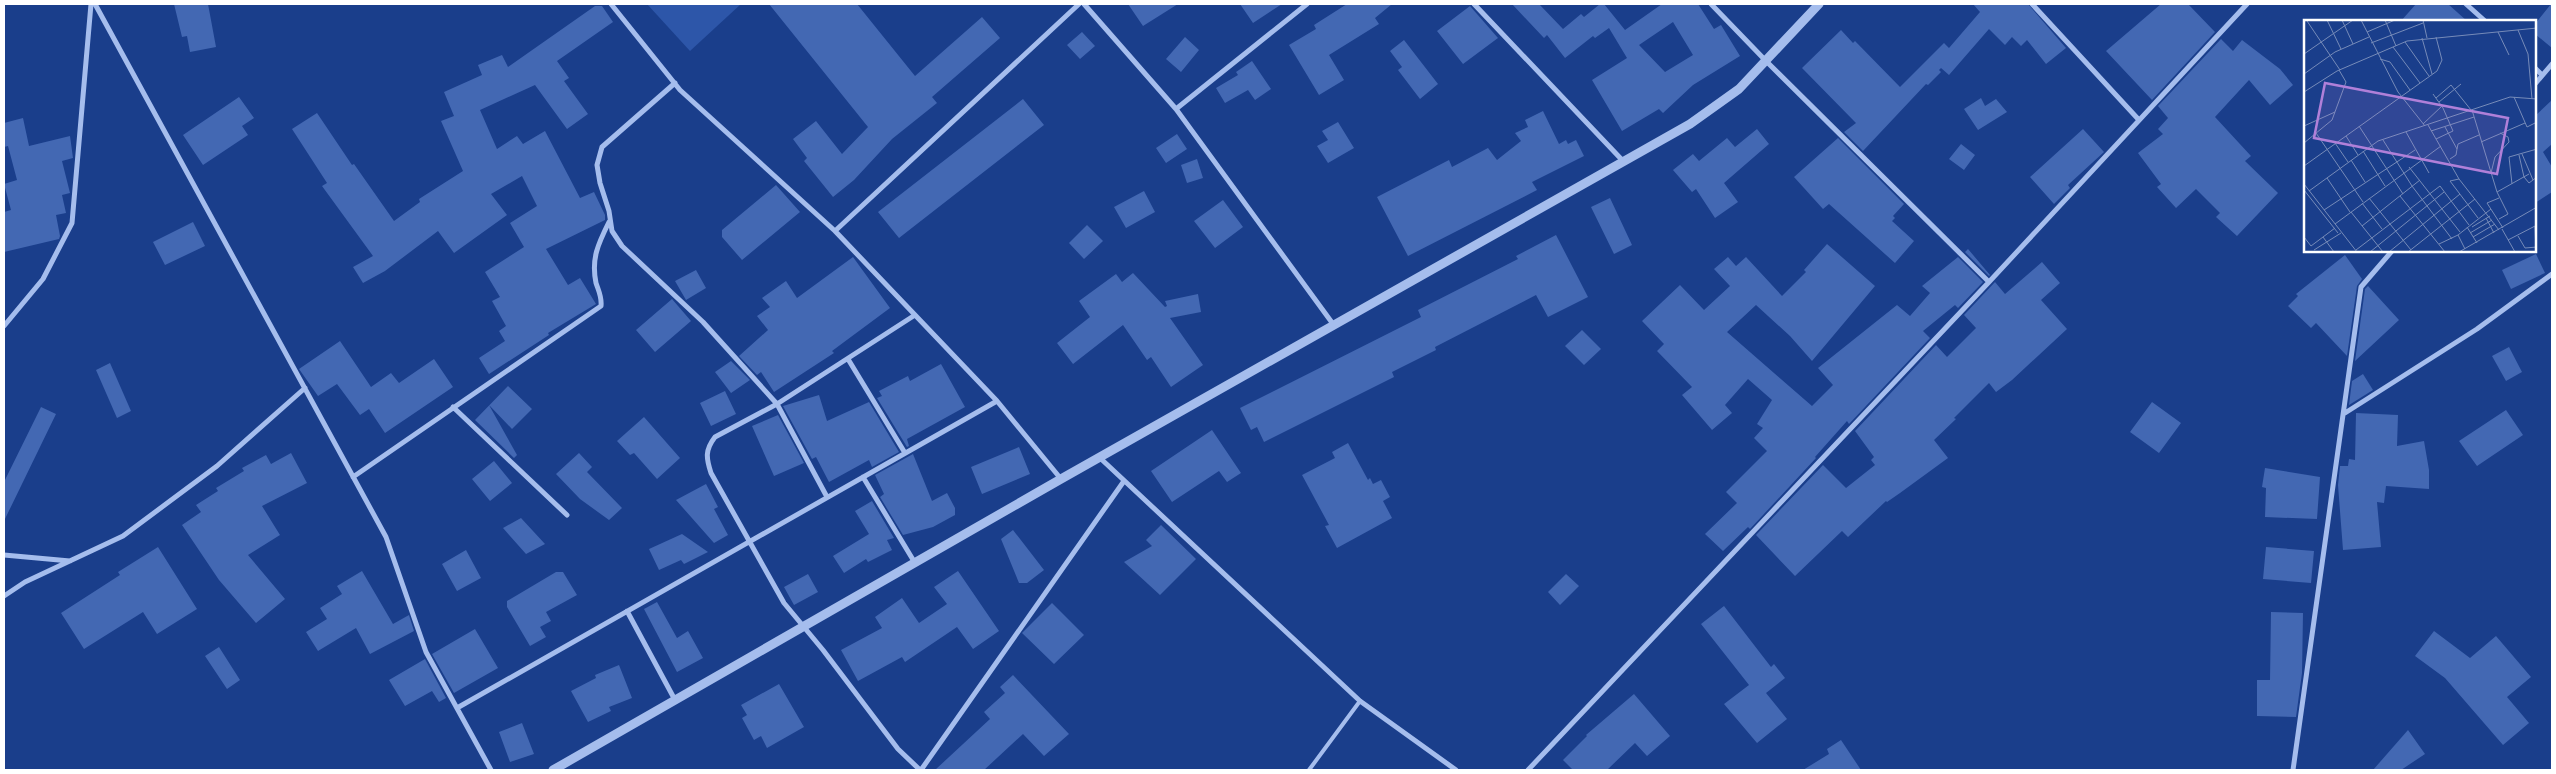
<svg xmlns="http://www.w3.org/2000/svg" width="2556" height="774" viewBox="0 0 2556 774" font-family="Jost,sans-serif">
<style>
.green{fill:#2d56a9}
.building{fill:#4368b3;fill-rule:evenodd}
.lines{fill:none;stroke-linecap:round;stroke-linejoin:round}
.service{stroke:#a5bded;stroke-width:4}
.minor{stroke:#a5bded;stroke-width:5}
.tertiary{stroke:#a5bded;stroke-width:9}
.inset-road{fill:none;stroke:#768bb9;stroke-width:1}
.view{fill:#b080d9;fill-opacity:0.15;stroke:#b080d9;stroke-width:2.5}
.inset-edge{fill:none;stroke:#fff;stroke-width:2.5}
</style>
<rect width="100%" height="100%" fill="#1a3e8b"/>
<!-- green -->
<path class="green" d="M647 4H741L690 51Z"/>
<!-- building -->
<path class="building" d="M174 4H208L216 47 190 52 187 36 182 37Z
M769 4H857L915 76 982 17 1000 38 932 97 937 103 892 139 854 180 833 197 804 161 807 158 793 139 816 121 842 154 868 127Z
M1128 4H1178L1143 26Z
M1240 4H1282L1253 23Z
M1347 4H1392L1375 18 1379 24 1329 55 1344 80 1319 95 1289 45 1316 29 1314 25Z
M1512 4H1539L1563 29 1581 14 1584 17 1600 4H1604L1625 30 1662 4H1698L1714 29 1721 25 1740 56 1693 85 1663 113 1659 109 1622 131 1592 80 1627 58 1609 28 1595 38 1593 36 1565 58 1547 35 1544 38ZM1673 22 1693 55 1665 72 1639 45Z
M1973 4H2028L2066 48 2046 64 2027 40 2021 46 2012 37 2005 45 1989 29 1949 75 1941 68 1939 70 1941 72 1928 85 1926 84 1863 151 1844 132 1856 123 1854 121 1802 68 1841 30 1853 43 1855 41 1900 87 1944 43 1949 48 1980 12Z
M2161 4H2188L2215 32 2152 100 2106 51Z
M2416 4H2448L2467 21H2401Z
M2551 4H2552V48L2535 34V24Z
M595 6H602L613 22 557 61 569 78 564 81 588 114 567 129 535 85 480 110 497 149 517 136 523 144 545 131 580 198 594 192 605 215V220L546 249 568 285 580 278 596 304 548 333 549 335 489 374 479 358 505 341 499 331 506 326 492 301 500 297 485 272 524 247 510 223 537 206 522 176 491 194 507 215 454 253 438 231 385 271 363 283 353 267 373 256 322 186 327 183 292 129 317 113 352 165 354 164 394 221 420 202 419 199 463 171 441 121 454 116 444 92 482 75 478 65 502 55 508 67Z
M1470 6 1498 38 1463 64 1437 31Z
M1082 32 1095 46 1080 59 1067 45Z
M1185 37 1199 50 1181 72 1166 59Z
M2221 39 2233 51 2242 40 2280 69 2293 85 2270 105 2249 80 2215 117 2251 156 2245 161 2278 193 2237 236 2216 217 2220 213 2196 189 2176 208 2157 187 2161 184 2138 153 2163 134 2158 129 2168 118 2158 106Z
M1404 40 1438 84 1420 99 1398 70 1402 67 1390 51Z
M1252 61 1271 89 1255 100 1248 90 1225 103 1216 88 1238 75 1236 72Z
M239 97 254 118 242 126 248 135 203 165 183 135Z
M1981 98 1985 106 1996 99 2007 112 1978 130 1964 109Z
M1023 99 1044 125 899 238 878 212Z
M2552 100V144L2543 152 2552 167V192L2535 203V116Z
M1543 111 1559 144 1566 140 1568 144 1576 140 1584 156 1532 182 1537 190 1408 256 1377 197 1449 160 1452 167 1488 148 1497 160 1521 141 1515 133 1528 127 1525 120Z
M23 118 29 146 70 136 73 158 62 161 70 193 62 195 66 213 56 215 60 236 59 239 4 252V212L11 210 4 184 17 180 8 146 4 147V123Z
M1338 122 1354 148 1328 163 1317 146 1328 140 1322 131Z
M1757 129 1769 144 1724 183 1738 202 1715 218 1696 189 1692 192 1673 170 1693 154 1699 161 1727 138 1735 147Z
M2083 129 2104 152 2068 185 2070 188 2054 204 2030 177Z
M1177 134 1187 149 1166 163 1156 148Z
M1838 138 1904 204 1893 216 1895 218 1892 221 1914 241 1895 263 1829 204 1823 209 1794 177Z
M1961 144 1975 155 1964 170 1949 159Z
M1197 159 1203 178 1187 183 1181 165Z
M776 185 800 212 742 260 722 237V230Z
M1144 191 1155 212 1126 228 1114 207Z
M1610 198 1632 245 1614 254 1591 207Z
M1223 200 1243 227 1215 248 1194 221Z
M193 222 205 246 165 265 153 242Z
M1087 225 1103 241 1084 259 1069 243Z
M1556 235 1588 297 1548 317 1536 295 1435 347 1436 350 1392 372 1394 377 1264 442 1257 427 1251 430 1240 408 1421 317 1418 310 1518 259 1516 256Z
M1827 244 1875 286 1812 361 1790 336 1756 305 1727 332 1812 406 1833 385 1818 368 1897 305 1910 316 1930 293 1922 286 1958 257 1983 282 1958 308 1955 305 1923 331 1930 338 1849 424 1847 421 1815 457 1816 458 1750 529 1748 527 1723 551 1705 534 1737 503 1726 492 1767 451 1754 438 1763 428 1757 424 1772 400 1748 379 1725 405 1732 413 1712 430 1682 395 1692 387 1657 351 1664 344 1642 321 1680 285 1704 310 1730 286 1714 269 1728 257 1736 266 1746 257 1782 296 1806 272 1804 270Z
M1968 249 1990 275 1989 276 1965 252Z
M2536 254 2545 273 2511 289 2502 270Z
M2345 255 2362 279 2357 286 2347 356 2316 323 2311 328 2288 306 2298 296 2296 294Z
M853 257 890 308 832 351 834 353 774 392 761 372 757 375 739 356 768 330 757 316 770 307 762 298 786 281 797 298Z
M2042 262 2060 283 2041 300 2067 329 2012 380 1996 392 1989 383 1954 418 1956 419 1934 440 1948 458 1900 493 1887 502 1886 501 1848 537 1842 531 1795 576 1756 535 1823 465 1846 488 1875 465 1871 460 1874 457 1855 431 1936 345 1947 357 1976 328 1964 315 1995 282 2005 294Z
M696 270 706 288 686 300 675 281Z
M1133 273 1165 307 1167 306 1165 301 1198 294 1201 312 1170 318 1203 365 1171 387 1151 357 1147 360 1123 325 1073 364 1057 343 1090 317 1079 301 1116 274 1122 282Z
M2368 286 2399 320 2355 361 2365 289Z
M672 299 691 321 655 352 636 330Z
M1582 330 1601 349 1584 365 1565 346Z
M340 341 371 387 391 373 399 383 434 359 453 387 385 433 369 409 360 415 337 384 318 396 299 369Z
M2509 347 2522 372 2506 381 2492 356Z
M731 361 750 380 731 393 715 372Z
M110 363 131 411 117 418 96 370Z
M941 364 965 407 907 439 909 446 907 447 877 398 882 396 879 391 908 376 910 381Z
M2363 374 2373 390 2349 405 2352 381Z
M508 386 532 409 512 429 489 405 517 455 514 458 475 420Z
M725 391 736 414 711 426 700 403Z
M819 395 827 421 869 402 899 452 872 467 869 460 829 482 816 457 812 459 783 406Z
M2152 402 2181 423 2159 453 2130 432Z
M41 407 56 414 4 521V482Z
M2506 410 2523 435 2477 466 2459 441Z
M2356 413 2398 415 2397 446 2424 441 2429 470V489L2386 486 2384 503 2377 502 2381 547 2343 550 2338 485 2340 466H2348L2349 459 2355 460Z
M778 415 804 463 774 476 752 426Z
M644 417 680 458 657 479 634 453 630 455 617 441Z
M1212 430 1241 473 1227 482 1219 471 1172 502 1151 471Z
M1348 443 1368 480 1370 478 1373 484 1381 480 1390 497 1383 501 1392 518 1337 548 1325 526 1329 525 1302 475 1335 458 1332 452Z
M1019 447 1030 474 982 494 971 467Z
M291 453 307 483 262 506 280 535 248 555 285 599 256 623 219 580 182 525 201 512 196 505 218 491 216 488 244 471 242 468 266 455 271 464Z
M579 453 592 467 587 472 622 508 609 520 580 499 556 474Z
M913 454 932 501 947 493 955 508V515L933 527 903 535 880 497 884 494 875 475Z
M494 461 512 483 490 501 472 479Z
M2265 468 2320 477 2317 519 2265 517 2266 488 2262 487Z
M706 484 718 507 714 509 728 535 714 543 676 500Z
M872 501 894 538 887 540 892 550 868 562 866 559 844 573 833 556 869 534 855 511Z
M521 518 545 544 526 554 503 528Z
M1161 525 1196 559 1160 595 1124 562 1152 546 1146 540Z
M1013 530 1044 570 1027 583H1019L1001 539Z
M682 534 708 552 684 564 681 560 659 570 649 549Z
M158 547 197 609 157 634 143 612 84 649 61 613 120 575 118 572Z
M2266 547 2314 551 2311 583 2263 579Z
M466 550 481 578 457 591 442 564Z
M362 571 393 624 409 615 414 631 370 654 356 628 318 651 306 632 327 619 320 608 342 594 337 586Z
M958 571 999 631 973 649 957 627 905 662 902 657 858 681 841 650 882 628 875 617 902 598 919 623 947 604 934 587Z
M556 572H563L577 595 546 612 551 621 540 627 546 637 530 646 507 607V601Z
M808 574 818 592 794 605 784 587Z
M1566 574 1579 586 1560 605 1548 592Z
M657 602 677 638 688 631 703 658 677 672 644 609Z
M1052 603 1084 635 1054 664 1022 633Z
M1724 606 1771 667 1774 664 1785 678 1766 693 1787 719 1757 743 1724 704 1749 685 1701 624Z
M2271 612 2303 613 2302 673 2296 717 2257 716V680H2270Z
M475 629 498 668 454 693 432 654Z
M2434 631 2470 658 2496 636 2531 677 2507 697 2529 723 2503 745 2445 678 2415 656Z
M219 647 240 680 227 689 205 656Z
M425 659 446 698 439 702 432 691 405 706 389 680Z
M619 665 632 698 609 707 611 711 588 722 571 691 596 678 595 675Z
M1013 675 1069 734 1044 756 1023 734 984 770H935L990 719 984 712 1005 693 1000 687Z
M779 684 804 727 767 748 761 736 754 740 742 718 747 715 741 705Z
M1634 694 1670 736 1647 756 1635 743 1607 770H1573L1563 760 1587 736 1586 735Z
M522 723 534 754 510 762 499 732Z
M2408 730 2425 754 2401 770H2373Z
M1841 740 1861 770H1803L1829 754 1827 749Z"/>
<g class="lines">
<!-- service -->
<path class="service" d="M1309 770 1360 701"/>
<!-- minor -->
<path class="minor" d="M95 4 386 537 426 652 491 770
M611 4 680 90 835 231 997 401 1061 479
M1084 4 1176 109 1333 324
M1474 4 1624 162
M1711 4 1766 61 1989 282
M2032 4 2139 120
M2466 4 2485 21
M2535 68 2542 75
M675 83 602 147 597 165 600 183 609 211 612 231 622 246 703 322 777 404 827 497
M2535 84 2552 64
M1176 109 1307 4
M835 231 1079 4
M915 315 777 404 715 437C705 450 706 458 711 473L784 603 823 650 898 749 920 770
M4 326 43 279 72 223 91 4
M848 359 905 453
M453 407 567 515
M2345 413 2477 329 2552 274
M1099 457 1360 701 1456 770
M353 477 601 306C602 297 599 292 596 283 591 259 598 244 609 222
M863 477 915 563
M4 555 70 561
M4 596 25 582 123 536 217 466 305 388
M627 611 675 700
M457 708 997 401
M921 770 1124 481
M1528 770 1989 282 2247 4
M2293 770 2361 287 2392 251"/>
<!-- tertiary -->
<path class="tertiary" d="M553 770 1061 479 1690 124 1739 89 1819 4"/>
</g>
<!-- overview -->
<g transform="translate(2304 20)">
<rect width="232" height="232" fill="#1a3e8b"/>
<path class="inset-road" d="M23 0 37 29M38 0 49 24M57 0 94 72 121 106M81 0 92 26M119 0 123 18M3 1 36 50M214 10 224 34 228 79M63 12 91 0M194 12 205 35M118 18 128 54M101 22 125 56M67 23 119 3M89 27 116 63M0 34 49 0M76 39 86 42 106 70M0 54 31 32 65 17M0 72 33 51 103 21 233 8M129 74 139 88 149 111 132 119M210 77 223 107 233 102M132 78 147 65 167 90M135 82 157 64M168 90 193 172 204 194 195 199M119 104 138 86M124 105 155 159 195 210M0 106 31 92M55 106 99 174M141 107 153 129 152 135 146 139M127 111 170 97M102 112 125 153M12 113 59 182M42 116 54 135M79 120 108 166 148 219M177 122 221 103M0 123 28 100 42 62 35 50M31 123 44 142M153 129 154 124 175 115M59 131 81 166M218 134 229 160M215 135 220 157 225 163 233 157M47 140 61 162M0 146 133 51 138 40 132 17M105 147 156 212M187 153 191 137 205 122 204 117 196 113M23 158 46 192M155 159 146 161 174 198M0 164 53 232M208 164 205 137 233 129M0 170 34 213M5 171 74 121 206 77 233 79M193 172 225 154M96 176 141 232M65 178 107 230M195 178 183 183 199 208M58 183 78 209M20 190 111 130M47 192 79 232M182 198 190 213M31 204 137 126M58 206 116 160M163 207 173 223M168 207 186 196M231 207 232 232M198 209 211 232M166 213 188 200M154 215 161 229M214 216 221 228 233 227M0 217 7 226 31 208M19 217 30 232M169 217 191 204M204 220 233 205M135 224 154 215 187 189M10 230 37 213M52 230 136 166 165 205M66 232 140 172M85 232 156 174M104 232 171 179M155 232 233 187"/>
<path class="view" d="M21 63 204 98 193 154 10 118Z"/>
<rect width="232" height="232" class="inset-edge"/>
</g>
<!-- border -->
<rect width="2556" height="774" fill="none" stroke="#ffffff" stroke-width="10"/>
</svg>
